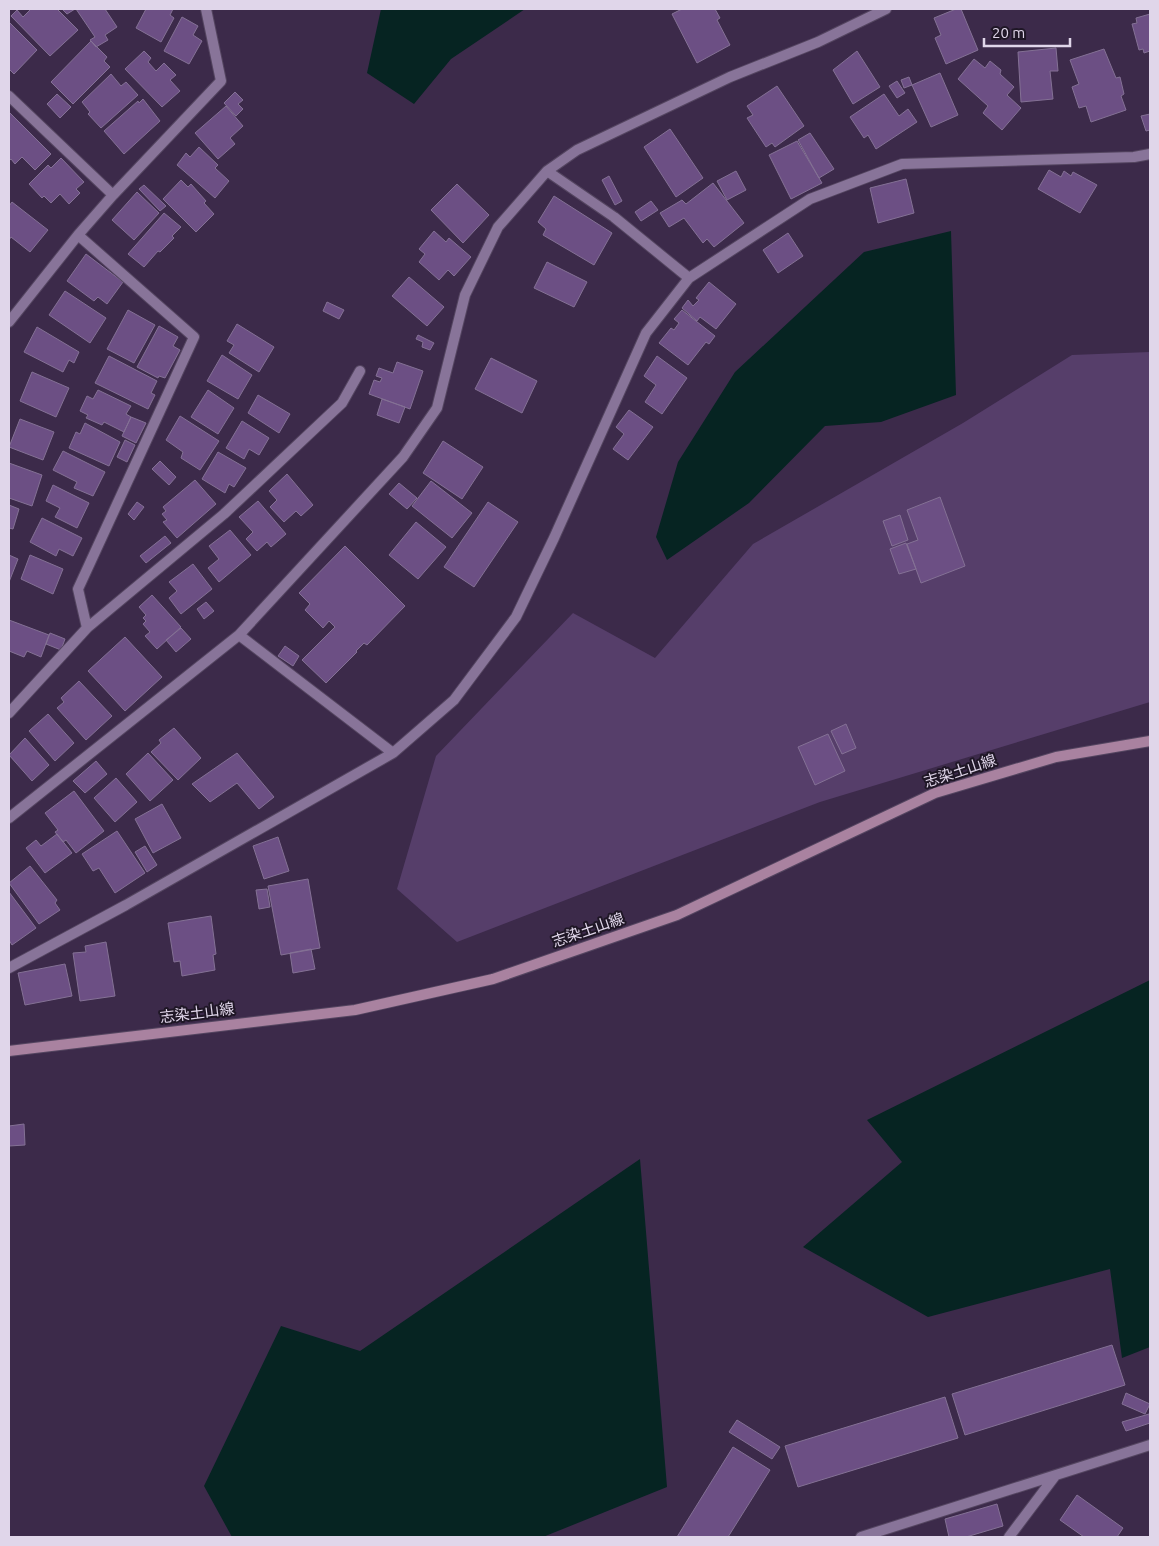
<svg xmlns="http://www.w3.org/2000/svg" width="1159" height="1546" viewBox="0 0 1159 1546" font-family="Ubuntu,'Noto Sans JP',sans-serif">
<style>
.green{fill:#563e6a}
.water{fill:#062422}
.building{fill:#6c4f84;stroke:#847195}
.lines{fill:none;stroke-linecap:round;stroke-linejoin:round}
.minor-casing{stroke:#544560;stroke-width:12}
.secondary-casing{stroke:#544560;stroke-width:12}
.minor{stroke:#887499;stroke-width:10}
.secondary{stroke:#a982a0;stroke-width:10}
.labels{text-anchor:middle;stroke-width:4;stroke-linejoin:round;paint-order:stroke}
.street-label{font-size:15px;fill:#e0d6ea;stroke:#1f1726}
</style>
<rect width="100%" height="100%" fill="#3c2a4a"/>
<!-- green -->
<path class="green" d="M1150 352V702L820 802 457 942 397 889 436 756 573 613 655 658 753 544 963 423 1072 355Z"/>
<!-- water -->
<path class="water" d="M381 9H525L451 59 414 104 367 73Z
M951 231 956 395 881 422 825 426 749 503 667 560 656 537 678 462 735 372 864 252Z
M1150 980V1347L1122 1358 1110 1269 928 1317 803 1247 902 1162 867 1120Z
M640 1159 667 1487 543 1537H232L204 1486 281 1326 360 1351Z"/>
<!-- building -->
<path class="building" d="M31 9H57L78 30 50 56 11 16 17 10 23 17Z
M62 9H75L67 14Z
M76 9H105L117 27 105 35 108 40 96 47 90 40 95 37Z
M146 9H173L170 15 174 18 161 42 136 28Z
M682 9H715L720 18 717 20 730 45 697 63 672 14Z
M956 9H961L978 50 946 64 935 38 941 35 934 18Z
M1150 14V51L1144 53 1143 49 1139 50 1132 24 1137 23 1136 18Z
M182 17 198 26 193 35 202 41 189 64 164 51Z
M9 22 37 50 14 74 9 69Z
M91 41 107 57 104 61 110 67 73 104 51 82Z
M1056 48 1058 71H1050L1053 99 1021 102 1018 52Z
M1104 49 1116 78 1120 77 1124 94 1121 96 1126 110 1091 122 1086 106 1079 108 1072 87 1079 84 1070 60Z
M144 51 151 58 148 62 156 71 164 63 176 75 170 80 180 91 162 107 125 69Z
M857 51 880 87 853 104 833 70Z
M974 59 985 68 990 61 1001 70 1000 74 1014 87 1007 95 1021 108 1002 130 983 113 988 106 958 79Z
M940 73 958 115 931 127 912 85Z
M111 74 121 86 126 82 138 95 101 128 88 114 90 112 82 102Z
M909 77 912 85 904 88 901 80Z
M897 81 905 93 897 98 889 86Z
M777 86 804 126 775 147 772 143 766 147 747 118 753 115 747 106Z
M235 92 243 100 238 104 243 109 236 116 224 103Z
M57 94 71 107 60 118 47 104Z
M884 94 899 116 908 109 917 122 876 149 868 135 864 138 850 117Z
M143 99 160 121 124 154 104 131 138 101 139 103Z
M226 106 243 126 230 138 235 144 218 159 195 133Z
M9 112 51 154 35 170 22 157 15 164 11 159 9 161Z
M1150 114V130L1146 131 1141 116Z
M670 129 703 178 676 197 644 147Z
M810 133 834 169 819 178 798 140Z
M797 141 822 183 791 199 769 155Z
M199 147 218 165 215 168 229 181 215 198 177 165 186 153 190 157Z
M61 158 84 182 76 189 80 193 69 204 60 194 51 203 44 196 42 198 29 184 48 165 51 168Z
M1049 170 1061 177 1064 171 1071 176 1073 172 1097 185 1080 213 1038 189Z
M736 171 746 190 727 200 717 181Z
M609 176 622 201 615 205 602 180Z
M906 179 914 213 878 223 870 188Z
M181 180 188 187 191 184 206 201 204 203 214 214 196 232 163 199Z
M713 183 744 223 714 247 707 239 703 243 684 218 669 227 660 213 682 200 686 204Z
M457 184 489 215 463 243 431 210Z
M144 185 166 206 160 211 139 189Z
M137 192 159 213 134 240 112 220Z
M554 196 612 233 594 265 543 235 546 229 538 222Z
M651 201 658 210 641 221 635 212Z
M12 202 48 230 30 252 11 237 9 240V206Z
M164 213 181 227 172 236 174 238 160 252 158 251 144 267 128 254Z
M434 231 446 242 449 238 471 257 454 276 448 270 439 280 419 262 425 254 419 249Z
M788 233 803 256 778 273 763 250Z
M86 254 123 282 107 304 98 297 94 301 67 281Z
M547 262 587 282 574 307 534 288Z
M409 277 444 307 427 326 392 296Z
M709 282 736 304 716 329 700 317 697 321 682 308 688 300 693 306 699 300 696 298Z
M65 291 106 318 90 343 49 315Z
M327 302 344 310 339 319 323 311Z
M128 310 155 325 134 363 107 349Z
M682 310 715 336 709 344 706 342 688 365 659 343 671 328 674 330 679 323 674 319Z
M237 324 274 347 259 372 229 353 234 345 227 341Z
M159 326 178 337 173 346 180 350 165 378 159 376 158 378 137 367Z
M37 327 79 352 74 363 69 360 63 372 24 352Z
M418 335 434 343 430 350 422 347 423 342 416 339Z
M222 355 252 375 238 399 207 381Z
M109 356 157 381 151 393 155 395 148 409 95 383Z
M657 356 687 378 662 414 645 402 656 385 644 376Z
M491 358 537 381 522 413 475 389Z
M397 362 423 371 410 409 369 394 374 380 380 382 382 378 376 376 379 368 393 373Z
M32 372 69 388 56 417 20 401Z
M98 390 131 406 126 414 131 417 124 432 104 422 102 425 86 418 88 415 80 411 87 396 93 399Z
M208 390 234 408 218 434 191 417Z
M258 395 290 414 279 433 248 413Z
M382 399 405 407 399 423 377 415Z
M629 410 653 427 628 460 613 449 624 434 616 427Z
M180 416 219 441 200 470 181 458 183 452 166 440Z
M131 417 146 423 136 443 122 436Z
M20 419 54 432 43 460 9 447Z
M242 421 269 438 259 455 249 449 244 459 226 448Z
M85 423 120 442 109 466 69 448 76 432 80 434Z
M125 440 135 445 127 462 117 457Z
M443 441 483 467 462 499 423 473Z
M63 451 105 472 93 496 74 488 77 482 53 470Z
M218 452 246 468 234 487 229 484 225 493 202 479Z
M160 461 176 477 169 485 152 469Z
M9 463 42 475 32 506 9 498Z
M287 474 313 505 301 516 296 511 284 522 270 507 277 500 269 491Z
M195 480 216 504 177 538 163 522 167 520 162 514 166 511 163 507Z
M431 481 472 513 452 538 412 506Z
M399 483 417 498 407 509 389 494Z
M53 485 89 503 77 528 55 517 60 508 46 501Z
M940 497 965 566 921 583 907 544 918 540 907 510Z
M258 501 286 534 271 547 267 542 257 551 246 539 253 532 239 517Z
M137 502 144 507 134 520 128 514Z
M488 502 518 522 474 587 444 567Z
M9 505 19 509 13 529 9 528Z
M900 515 908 540 892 546 883 521Z
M42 518 82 538 73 556 59 549 56 556 30 542Z
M416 522 446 547 418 579 389 555Z
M230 530 251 555 219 582 208 568 219 559 209 546Z
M165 536 171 543 146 563 140 556Z
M906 543 916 569 899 574 890 549Z
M345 546 405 606 367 645 364 643 356 651 357 652 326 683 302 660 335 627 329 621 323 628 305 610 310 604 299 593Z
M9 555 18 559 9 582Z
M30 555 63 569 53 594 21 579Z
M193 564 212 589 181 614 169 598 177 591 169 582Z
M152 595 181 627 157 649 145 636 150 632 143 624 146 621 143 618 146 615 139 607Z
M206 602 214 611 204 619 197 609Z
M9 620 49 635 41 657 27 651 24 657 9 651Z
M181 628 191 639 176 652 166 640Z
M50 633 65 639 61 650 46 644Z
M125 637 162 677 125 711 88 671Z
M285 646 299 656 293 666 278 656Z
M79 681 112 716 86 740 57 708 64 702 61 698Z
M48 714 74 743 55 761 29 731Z
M846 724 856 748 842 754 831 731Z
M174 728 201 758 178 780 151 752 161 743 159 740Z
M828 734 845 771 815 785 798 747Z
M25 738 49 765 32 781 9 755Z
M148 753 173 780 150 801 126 774Z
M237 753 274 797 259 809 237 783 210 802 192 784Z
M96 761 107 774 85 793 73 781Z
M116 778 137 802 115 822 94 798Z
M74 791 104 831 76 853 66 840 63 842 55 832 58 830 45 813Z
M162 804 181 838 153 853 135 819Z
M117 831 145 873 115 893 99 868 93 871 82 854Z
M57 834 72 853 45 873 26 848 36 840 41 846Z
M278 837 289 871 264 879 253 846Z
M145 846 157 865 147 872 135 852Z
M30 866 57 900 55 903 60 910 39 924 9 883Z
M308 879 320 948 281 955 268 886Z
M267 889 270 907 259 909 256 890Z
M9 892 36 928 12 945 9 940Z
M211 916 216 954 213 955 215 970 182 976 180 961 174 962 168 923Z
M106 942 115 996 80 1001 73 953 86 952 85 946Z
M311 949 315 969 293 973 290 953Z
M65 964 72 996 25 1005 18 973Z
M24 1124 25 1145 9 1146V1126Z
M1112 1345 1125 1385 965 1435 952 1394Z
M1126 1393 1150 1404 1145 1414 1122 1404Z
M945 1397 958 1438 798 1487 785 1446Z
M1149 1414 1150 1423 1126 1431 1122 1422Z
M737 1420 780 1447 772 1459 729 1432Z
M733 1447 770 1470 728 1537H677Z
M1077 1495 1123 1528 1117 1537H1084L1060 1520Z
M997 1504 1003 1526 966 1537H949L945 1519Z"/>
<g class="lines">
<defs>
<path id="minor" d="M9 96 113 195
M547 171 614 217 689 278
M78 235 194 337 78 589 87 628
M9 322 78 235 113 195 221 81 206 9
M239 635 393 753
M9 713 87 628 224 514 342 403 360 371
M9 818 239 635 403 457 437 408 465 295 498 227 547 171 577 150 730 77 818 42 886 9
M9 968 126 905 393 753 454 700 516 617 554 538 646 333 689 278 810 199 902 164 1134 157 1150 154
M861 1537 1150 1445
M1009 1537 1055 1476"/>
<path id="secondary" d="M9 1051 355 1010 493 979 677 915 935 793 1056 757 1150 741"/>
</defs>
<!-- minor casing -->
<use href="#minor" class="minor-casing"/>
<!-- secondary casing -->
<use href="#secondary" class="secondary-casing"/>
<!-- minor -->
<use href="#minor" class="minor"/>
<!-- secondary -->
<use href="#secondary" class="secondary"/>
</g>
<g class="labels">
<!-- street labels -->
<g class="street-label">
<text transform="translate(960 771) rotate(-18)" y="5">志染土山線</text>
<text transform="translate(588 930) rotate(-19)" y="5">志染土山線</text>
<text transform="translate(197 1013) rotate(-7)" y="5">志染土山線</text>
</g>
</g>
<!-- border -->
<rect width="1159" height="1546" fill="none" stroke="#e0d6ea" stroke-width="20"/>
<!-- scale -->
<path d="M984 38v8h86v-8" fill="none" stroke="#e0d6ea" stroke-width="2.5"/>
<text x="992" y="38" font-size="15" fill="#e0d6ea" stroke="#1f1726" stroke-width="4" paint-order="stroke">20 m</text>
</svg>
